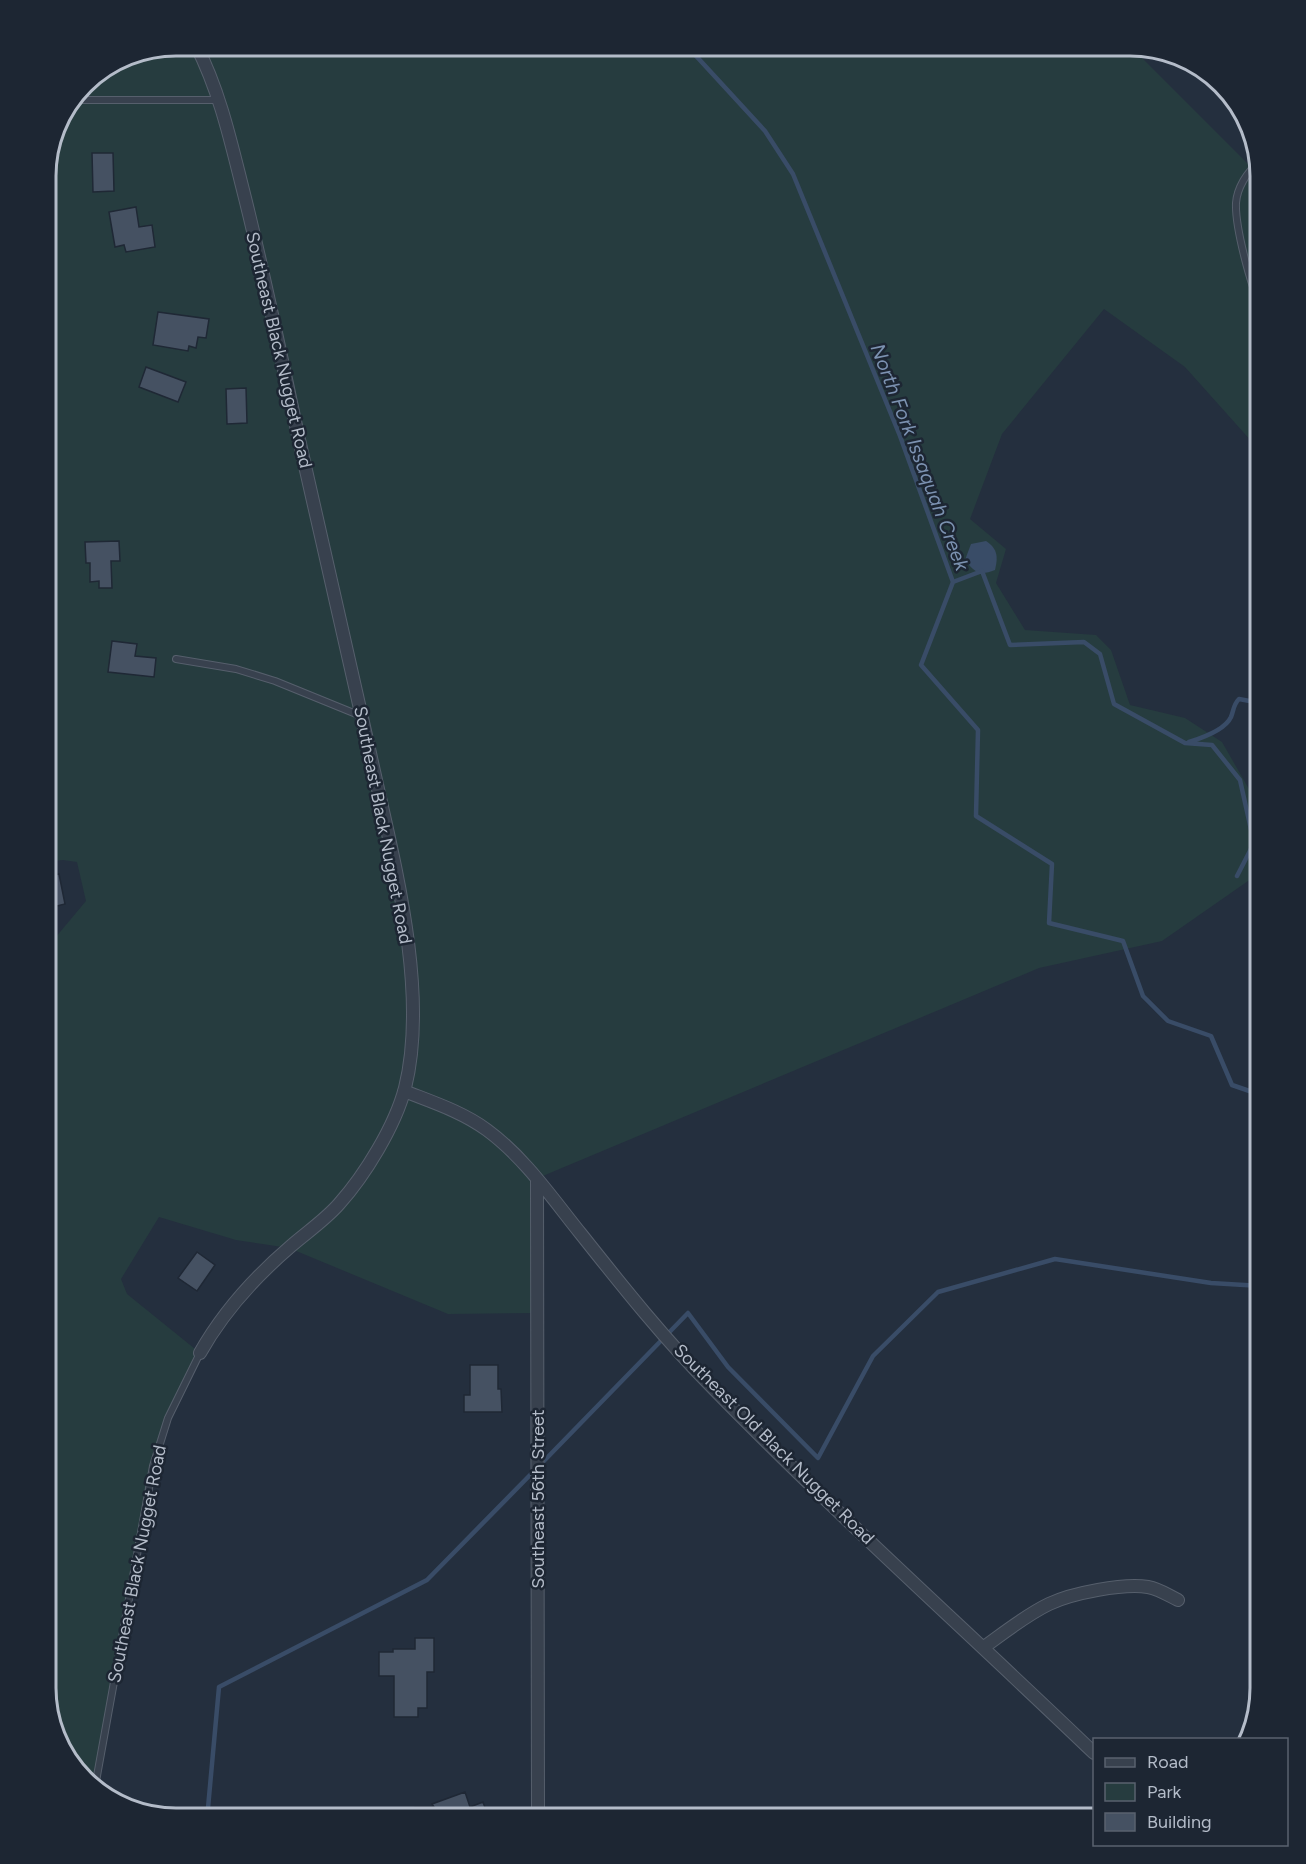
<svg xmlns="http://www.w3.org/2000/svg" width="1306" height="1864" viewBox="0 0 1306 1864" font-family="Figtree,sans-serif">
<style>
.green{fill:#263c3f}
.water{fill:#394c67}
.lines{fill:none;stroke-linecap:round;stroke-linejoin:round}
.stream{stroke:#394c67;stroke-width:4.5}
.building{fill:#455162;stroke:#1f2835;stroke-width:1.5}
.service-casing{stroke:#565f6c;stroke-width:8}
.minor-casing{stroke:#565f6c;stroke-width:14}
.service{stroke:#38414e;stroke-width:6}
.minor{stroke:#38414e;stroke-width:12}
.labels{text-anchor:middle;stroke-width:5;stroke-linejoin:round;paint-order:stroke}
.street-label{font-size:18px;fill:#b4bcc9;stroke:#1d2633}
.water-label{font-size:20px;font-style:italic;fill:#7c92b1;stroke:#1d2633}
.rim{fill:none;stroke:#b4bcc9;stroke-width:3}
</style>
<rect width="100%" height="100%" fill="#242f3e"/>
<!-- green -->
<path class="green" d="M175 45H1129L1261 177V452L1185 367 1104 309 1002 434 970 519 1006 549 996 583 1025 630 1096 635 1111 650 1130 705 1185 718 1222 742 1261 810V872L1162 941 1039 968 538 1178V1313L448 1314 289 1248 236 1240 159 1217 121 1279 127 1294 200 1353 168 1418 153 1466 95 1787 63 1754 45 1689V950L86 901 77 862 63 860 45 862V166L58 118 89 77 126 55Z"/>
<!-- water -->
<path class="water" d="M986 541C998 549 998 557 995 570 980 576 975 573 965 560L971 544Z"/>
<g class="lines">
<!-- stream -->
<path class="stream" d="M686 45 765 131 793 174 900 436 953 582 921 665 978 730 976 816 1052 864 1049 923 1123 941 1143 996 1168 1021 1211 1036 1232 1085 1261 1095
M953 582 982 571 1010 645 1084 642 1100 654 1114 704 1185 743 1212 745 1240 780 1254 843 1237 876
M1189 742C1202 738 1225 730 1231 717 1234 710 1233 705 1239 699L1255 702
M540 1465 688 1313 728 1367 818 1458 873 1356 938 1292 1055 1259 1211 1283 1261 1286
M207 1819 219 1687 427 1580 534 1471"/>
</g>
<!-- building -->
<path class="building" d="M92 153H113L114 191 93 192Z
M136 207 139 227 152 225 155 247 126 252 124 245 115 247 109 212Z
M158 312 209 319 206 338 198 337 196 348 189 346 188 351 153 345Z
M146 367 186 382 178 402 139 387Z
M246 388 247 423 227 424 226 389Z
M119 541 120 561H111L112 588H99V581L90 582V563H86L85 542Z
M112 641 137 644 135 656 156 658 154 677 108 672Z
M59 874 65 904 45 909V877Z
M197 1252 215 1265 197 1291 178 1278Z
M470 1365H498V1389H501L502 1412H464V1395H470Z
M415 1638H434V1672H427V1708H418V1717H394V1676H379V1652H393V1649H415Z
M465 1792 470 1807 483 1802 489 1819H415V1807H434L432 1804Z"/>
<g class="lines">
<defs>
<path id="service" d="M72 100H218
M1258 163C1247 172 1237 188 1236 203 1235 226 1250 285 1261 306
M176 659 236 669 275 681 361 716
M95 1787 153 1466 168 1418 200 1353"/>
<path id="minor" d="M196 45C219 90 230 138 242 186 263 268 280 352 298 435 322 541 346 646 370 753 391 851 430 988 405 1088 395 1126 365 1175 339 1204 325 1220 307 1232 291 1246 256 1276 223 1312 200 1353
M404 1091C432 1102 463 1112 487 1130 525 1158 552 1198 581 1234 623 1287 666 1341 713 1388 836 1514 968 1632 1094 1753
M537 1179 538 1819
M984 1647C1005 1632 1026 1615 1049 1604 1072 1593 1124 1583 1148 1587 1159 1589 1168 1595 1178 1600"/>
</defs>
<!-- service casing -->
<use href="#service" class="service-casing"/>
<!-- minor casing -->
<use href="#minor" class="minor-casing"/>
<!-- service -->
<use href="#service" class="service"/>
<!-- minor -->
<use href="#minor" class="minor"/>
</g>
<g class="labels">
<!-- street labels -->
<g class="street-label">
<text transform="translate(279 350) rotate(77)" y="6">Southeast Black Nugget Road</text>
<text transform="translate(383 825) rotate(79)" y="6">Southeast Black Nugget Road</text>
<text transform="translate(774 1444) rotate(45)" y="6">Southeast Old Black Nugget Road</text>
<text transform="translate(538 1499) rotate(-90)" y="6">Southeast 56th Street</text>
<text transform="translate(137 1564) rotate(-79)" y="6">Southeast Black Nugget Road</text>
</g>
<!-- water labels -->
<g class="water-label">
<text transform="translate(920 457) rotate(69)" y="7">North Fork Issaquah Creek</text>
</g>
</g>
<!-- crop -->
<path d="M0 0H1306V1864H0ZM176 56H1130A120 120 0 0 1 1250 176V1688A120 120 0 0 1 1130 1808H176A120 120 0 0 1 56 1688V176A120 120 0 0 1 176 56Z" fill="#1d2633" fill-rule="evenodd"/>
<path class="rim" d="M176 56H1130A120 120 0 0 1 1250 176V1688A120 120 0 0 1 1130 1808H176A120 120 0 0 1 56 1688V176A120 120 0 0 1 176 56Z"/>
<!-- legend -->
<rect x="1093" y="1738" width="195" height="108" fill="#1d2633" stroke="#59626f" stroke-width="1.5"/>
<rect x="1105" y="1758" width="30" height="9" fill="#38414e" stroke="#59626f" stroke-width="1.5"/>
<text x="1147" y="1768" font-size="18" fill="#b4bcc9">Road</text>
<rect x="1105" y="1783" width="30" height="18" fill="#263c3f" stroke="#59626f" stroke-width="1.5"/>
<text x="1147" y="1798" font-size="18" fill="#b4bcc9">Park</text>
<rect x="1105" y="1813" width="30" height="18" fill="#455162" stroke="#59626f" stroke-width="1.5"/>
<text x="1147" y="1828" font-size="18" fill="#b4bcc9">Building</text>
</svg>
